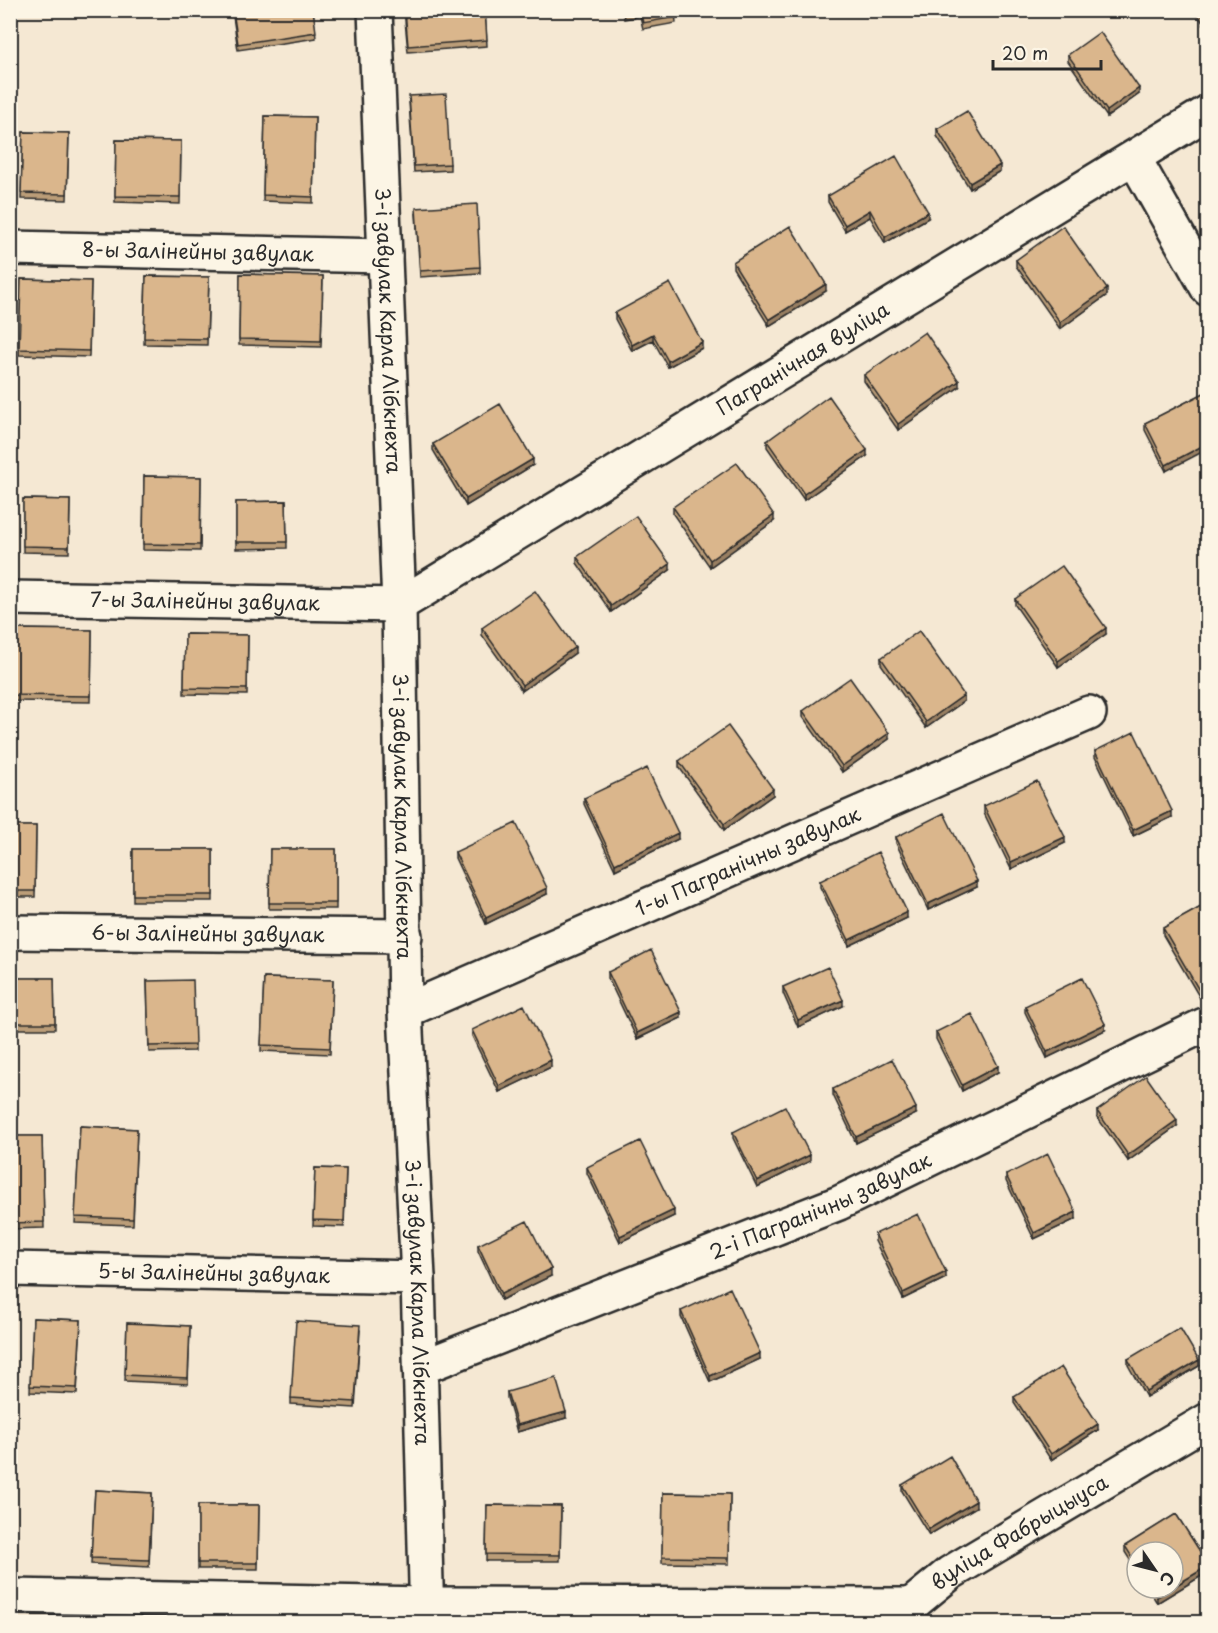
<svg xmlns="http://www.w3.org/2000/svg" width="1218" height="1633" viewBox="0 0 1218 1633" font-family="'Playpen Sans',sans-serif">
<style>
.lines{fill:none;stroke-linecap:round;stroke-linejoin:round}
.minor-casing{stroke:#2b2b2b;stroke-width:38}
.minor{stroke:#fcf5e5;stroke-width:33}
.wall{fill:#bb9d78;stroke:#2b2b2b;stroke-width:1.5}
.shaded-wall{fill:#997f62;stroke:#2b2b2b;stroke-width:1.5}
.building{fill:#dab68c;stroke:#2b2b2b;stroke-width:1.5}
.labels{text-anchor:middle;stroke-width:4.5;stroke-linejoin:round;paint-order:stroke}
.street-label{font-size:20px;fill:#2b2b2b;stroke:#fcf5e5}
</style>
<rect width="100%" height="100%" fill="#f5e8d3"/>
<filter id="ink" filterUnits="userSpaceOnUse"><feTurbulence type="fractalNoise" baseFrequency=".0167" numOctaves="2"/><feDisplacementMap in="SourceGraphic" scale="12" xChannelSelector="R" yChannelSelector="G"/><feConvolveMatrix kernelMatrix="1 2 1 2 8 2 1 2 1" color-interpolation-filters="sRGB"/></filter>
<g filter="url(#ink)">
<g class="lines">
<defs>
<g id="minor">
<path id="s1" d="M375 10 399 605 405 1011 418 1278 427 1622"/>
<path d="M1134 158 1208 289"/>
<path id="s2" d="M10 248 385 256"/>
<path id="s3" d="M10 598 399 605 1208 112"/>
<path id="s4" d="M10 932 405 936"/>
<path id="s5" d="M405 1011 1089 713"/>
<path id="s6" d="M10 1269 418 1278"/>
<path id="s7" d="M420 1368 839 1203 1204 1025 1208 1032"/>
<path id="s8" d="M10 1596 426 1604 911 1605 950 1573 1208 1420"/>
</g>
</defs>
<!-- minor casing -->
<use href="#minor" class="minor-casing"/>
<!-- minor -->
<use href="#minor" class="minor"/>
</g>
<!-- wall -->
<path class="wall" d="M232 10H313L316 38 238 50Z
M404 10H485L487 46 408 52Z
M623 10H677L675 11 676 23 643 29 640 16 624 19Z
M1195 10H1208V31Z
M1068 55 1139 94 1107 117 1068 61Z
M409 102 450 164V170L414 172Z
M265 116 315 117 313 203 263 201Z
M937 129 1000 171 970 189 937 136Z
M23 132 69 133 67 200 21 199Z
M116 140 181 141 180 204 115 202Z
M828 196 928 218 885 243 870 217 845 231 828 202Z
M416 214 480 267V273L420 277Z
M1016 260 1107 295 1060 329 1016 266Z
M733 262 826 291 769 326 733 268Z
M240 274 323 276 321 347 239 345Z
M146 276 209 277 207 345 144 344Z
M21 279 91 281 89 357 19 355Z
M615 313 702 348 668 367 653 340 632 351 615 319Z
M864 375 959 387 898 430 864 381Z
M1208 391 1166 471 1145 430V423Z
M767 441 867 456 804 500 767 447Z
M433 444 533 465 466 506 433 450Z
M144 476 201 477 200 551 143 550Z
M23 499 70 500 69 553 23 552Z
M286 501 287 548 236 549V502Z
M673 507 774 521 710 567 673 514Z
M577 557 670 570 611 612 577 563Z
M1015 599 1106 634 1058 667 1015 605Z
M482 628 575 653 522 691 482 635Z
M12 629 92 630 91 702 11 701Z
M185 634 248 635 247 695 184 694Z
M881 658 964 701 926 728 881 664Z
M803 711 889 739 842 772 803 717Z
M1095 751 1172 817 1133 836 1095 757Z
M679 761 773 795 724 830 679 767Z
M584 798 678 839 615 870 584 804Z
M984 806 1065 843 1011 869 984 813Z
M10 826H36L35 897H10Z
M896 837 977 887 928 910 896 843Z
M133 849H213V901H133Z
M270 849H336V909H269Z
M455 852 547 894 486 924 455 858Z
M820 881 907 918 849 946 820 887Z
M1208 903 1200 998 1163 935V928Z
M608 972 681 1018 637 1039 608 978Z
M10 978H54L55 1029H10Z
M264 978 333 980 330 1054 261 1051Z
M147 981 195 1045V1051L149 1052Z
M783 987 843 1006 798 1027 783 993Z
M1025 1006 1105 1030 1047 1058 1025 1012Z
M472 1030 551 1067 499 1092 472 1036Z
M936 1032 998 1072 962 1091 936 1039Z
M833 1089 916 1114 856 1143 833 1095Z
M1097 1111 1177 1126 1128 1161 1097 1117Z
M80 1126 137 1129 133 1225 75 1223Z
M733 1132 810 1161 757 1187 733 1138Z
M10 1136H42L44 1228 10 1229Z
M587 1167 674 1216 620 1242 587 1173Z
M315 1168 346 1169 344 1227 313 1226Z
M1006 1175 1076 1219 1034 1239 1006 1181Z
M875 1234 946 1278 903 1299 875 1241Z
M478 1245 551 1276 501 1300 478 1251Z
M681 1311 760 1359 710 1382 681 1317Z
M33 1318 81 1320 77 1394 30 1392Z
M127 1323 190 1326 188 1384 125 1381Z
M360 1331 355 1408 291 1404V1398Z
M1128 1359 1199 1366 1146 1397 1128 1365Z
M507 1392 566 1418 517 1432 507 1398Z
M1014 1397 1098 1430 1051 1460 1014 1403Z
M902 1485 976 1507 929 1535 902 1491Z
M95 1490 152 1493 149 1567 91 1564Z
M663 1493 730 1494 729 1564 662 1563Z
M198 1505H259L258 1569H198Z
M487 1505 561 1506 560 1561H486Z
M1176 1514 1208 1564V1572L1157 1603 1148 1588H1173V1552H1137V1571L1125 1552V1546Z"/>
<!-- shaded-wall -->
<path class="shaded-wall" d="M1139 88V94L1107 117V111Z
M1000 165V171L970 189V183Z
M870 210V217L845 231V225Z
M928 212V218L885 243V237Z
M826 284V291L769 326V320Z
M1107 289V295L1060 329V322Z
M653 334V340L632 351V345Z
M702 342V348L668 367V361Z
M959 381V387L898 430V424Z
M1208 443V449L1166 471V465Z
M867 450V456L804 500V494Z
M533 459V465L466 506V499Z
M774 515V521L710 567V560Z
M670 564V570L611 612V606Z
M1106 628V634L1058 667V661Z
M575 647V653L522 691V685Z
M964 695V701L926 728V722Z
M889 733V739L842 772V766Z
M773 789V795L724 830V824Z
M1172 811V817L1133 836V830Z
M678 833V839L615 870V864Z
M1065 837V843L1011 869V862Z
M977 881V887L928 910V904Z
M547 888V894L486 924V918Z
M907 912V918L849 946V940Z
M1208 987V993L1200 998V992Z
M843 1000V1006L798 1027V1020Z
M681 1012V1018L637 1039V1033Z
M1105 1024V1030L1047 1058V1052Z
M551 1060V1067L499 1092V1086Z
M998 1066V1072L962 1091V1085Z
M916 1108V1114L856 1143V1137Z
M1177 1120V1126L1128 1161V1155Z
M810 1155V1161L757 1187V1181Z
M674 1210V1216L620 1242V1236Z
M1076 1212V1219L1034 1239V1233Z
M551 1269V1276L501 1300V1294Z
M946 1272V1278L903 1299V1293Z
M760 1353V1359L710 1382V1376Z
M1199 1360V1366L1146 1397V1391Z
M566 1412V1418L517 1432V1425Z
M1098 1424V1430L1051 1460V1454Z
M976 1501V1507L929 1535V1529Z
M1208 1566V1572L1157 1603V1597L1171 1588H1173V1587Z"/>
<!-- building -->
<path class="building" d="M233 10H313L316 32 238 44Z
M405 10H485L487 40 408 46Z
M640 10H675L676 17 643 23Z
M1199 10H1208V25Z
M1100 32 1139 88 1107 111 1068 55Z
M446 94 450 164 414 166 409 96Z
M967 111 1000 165 970 183 937 129Z
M265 116 315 117 313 197 263 195Z
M23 132 69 133 67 194 21 193Z
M116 140 181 141 180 197 115 196Z
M896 156 928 212 885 237 870 210 845 225 828 196Z
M477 204 480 267 420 271 416 208Z
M790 226 826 284 769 320 733 262Z
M1063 226 1107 289 1060 322 1016 260Z
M240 274 323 276 321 341 239 339Z
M146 276 209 277 207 339 144 338Z
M21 279 91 281 89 351 19 349Z
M670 283 702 342 668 361 653 334 632 345 615 313Z
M925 332 959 381 898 424 864 375Z
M1208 391V443L1166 465 1145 423Z
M829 396 867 450 804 494 767 441Z
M500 404 533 459 466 499 433 444Z
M737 463 774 515 710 560 673 507Z
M144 476 201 477 200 545 143 544Z
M23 499 70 500 69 547 23 546Z
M286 501 287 542H236V502Z
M636 516 670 564 611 606 577 557Z
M1062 566 1106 628 1058 661 1015 599Z
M535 591 575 647 522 685 482 628Z
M12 629 92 630 91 696 11 695Z
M919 631 964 695 926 722 881 658Z
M185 634 248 635 247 689 184 688Z
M850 678 889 733 842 766 803 711Z
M728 726 773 789 724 824 679 761Z
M1134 732 1172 811 1133 830 1095 751Z
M647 768 678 833 615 864 584 798Z
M1037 781 1065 837 1011 862 984 806Z
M944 813 977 881 928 904 896 837Z
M516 823 547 888 486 918 455 852Z
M10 826H36L35 891H10Z
M133 849H213V895H133Z
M270 849H336V903H269Z
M878 852 907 912 849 940 820 881Z
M1208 903V987L1200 992 1163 928Z
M651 950 681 1012 637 1033 608 972Z
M828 967 843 1000 798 1020 783 987Z
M10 978H54L55 1023H10Z
M264 978 333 980 330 1048 261 1045Z
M1082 978 1105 1024 1047 1052 1025 1006Z
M193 980 195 1045 149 1046 147 981Z
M524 1005 551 1060 499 1086 472 1030Z
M972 1014 998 1066 962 1085 936 1032Z
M892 1059 916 1108 856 1137 833 1089Z
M1146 1076 1177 1120 1128 1155 1097 1111Z
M785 1106 810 1155 757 1181 733 1132Z
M80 1126 137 1129 133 1219 75 1217Z
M10 1136H42L44 1222 10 1223Z
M640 1141 674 1210 620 1236 587 1167Z
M1048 1154 1076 1212 1034 1233 1006 1175Z
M315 1168 346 1169 344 1221 313 1220Z
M918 1214 946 1272 903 1293 875 1234Z
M527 1221 551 1269 501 1294 478 1245Z
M730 1288 760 1353 710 1376 681 1311Z
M33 1318 81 1320 77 1388 30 1386Z
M296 1321 360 1325 355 1402 291 1398Z
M127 1323 190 1326 188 1378 125 1375Z
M1180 1328 1199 1360 1146 1391 1128 1359Z
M1061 1367 1098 1424 1051 1454 1014 1397Z
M556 1378 566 1412 517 1425 507 1392Z
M950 1456 976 1501 929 1529 902 1485Z
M95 1490 152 1493 149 1560 91 1558Z
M663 1493 730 1494 729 1558 662 1557Z
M198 1505H259L258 1563H198Z
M487 1505 561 1506 560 1555 486 1554Z
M1176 1514 1208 1564V1566L1173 1587V1552H1137V1565L1125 1546Z
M1152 1588H1171L1157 1597Z"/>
</g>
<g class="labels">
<!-- street labels -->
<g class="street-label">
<text dy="7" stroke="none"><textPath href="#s2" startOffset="188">8-ы Залінейны завулак</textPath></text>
<text dy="7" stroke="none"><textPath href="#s1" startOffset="321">3-і завулак Карла Лібкнехта</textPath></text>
<text dy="7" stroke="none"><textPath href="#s3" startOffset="862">Пагранічная вуліца</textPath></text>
<text dy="7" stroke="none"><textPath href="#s3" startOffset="195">7-ы Залінейны завулак</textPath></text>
<text dy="7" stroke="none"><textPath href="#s1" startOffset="807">3-і завулак Карла Лібкнехта</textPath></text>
<text dy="7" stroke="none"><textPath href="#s5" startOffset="374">1-ы Пагранічны завулак</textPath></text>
<text dy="7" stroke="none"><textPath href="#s4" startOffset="198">6-ы Залінейны завулак</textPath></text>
<text dy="7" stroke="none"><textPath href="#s7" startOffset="432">2-і Пагранічны завулак</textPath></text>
<text dy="7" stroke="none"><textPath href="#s6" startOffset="204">5-ы Залінейны завулак</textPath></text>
<text dy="7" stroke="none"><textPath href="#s1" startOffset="1293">3-і завулак Карла Лібкнехта</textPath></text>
<text dy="7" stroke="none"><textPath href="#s8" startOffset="1032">вуліца Фабрыцыуса</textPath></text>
</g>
</g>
<!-- margin -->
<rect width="1218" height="1633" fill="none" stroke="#fcf5e5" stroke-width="36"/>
<rect x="18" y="18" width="1182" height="1597" fill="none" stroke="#2b2b2b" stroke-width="2" filter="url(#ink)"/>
<!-- north arrow -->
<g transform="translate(1155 1570) rotate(125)"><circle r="28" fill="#fcf5e5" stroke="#a8a49b" stroke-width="1.5"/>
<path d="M0-4.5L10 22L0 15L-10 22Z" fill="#2b2b2b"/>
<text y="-9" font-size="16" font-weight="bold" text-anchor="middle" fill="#2b2b2b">С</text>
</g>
<!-- scale -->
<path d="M993 60v9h108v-9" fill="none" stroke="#2b2b2b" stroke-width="3"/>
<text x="1002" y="60" font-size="18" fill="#2b2b2b" stroke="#fcf5e5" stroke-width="4.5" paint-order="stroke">20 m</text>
</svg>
